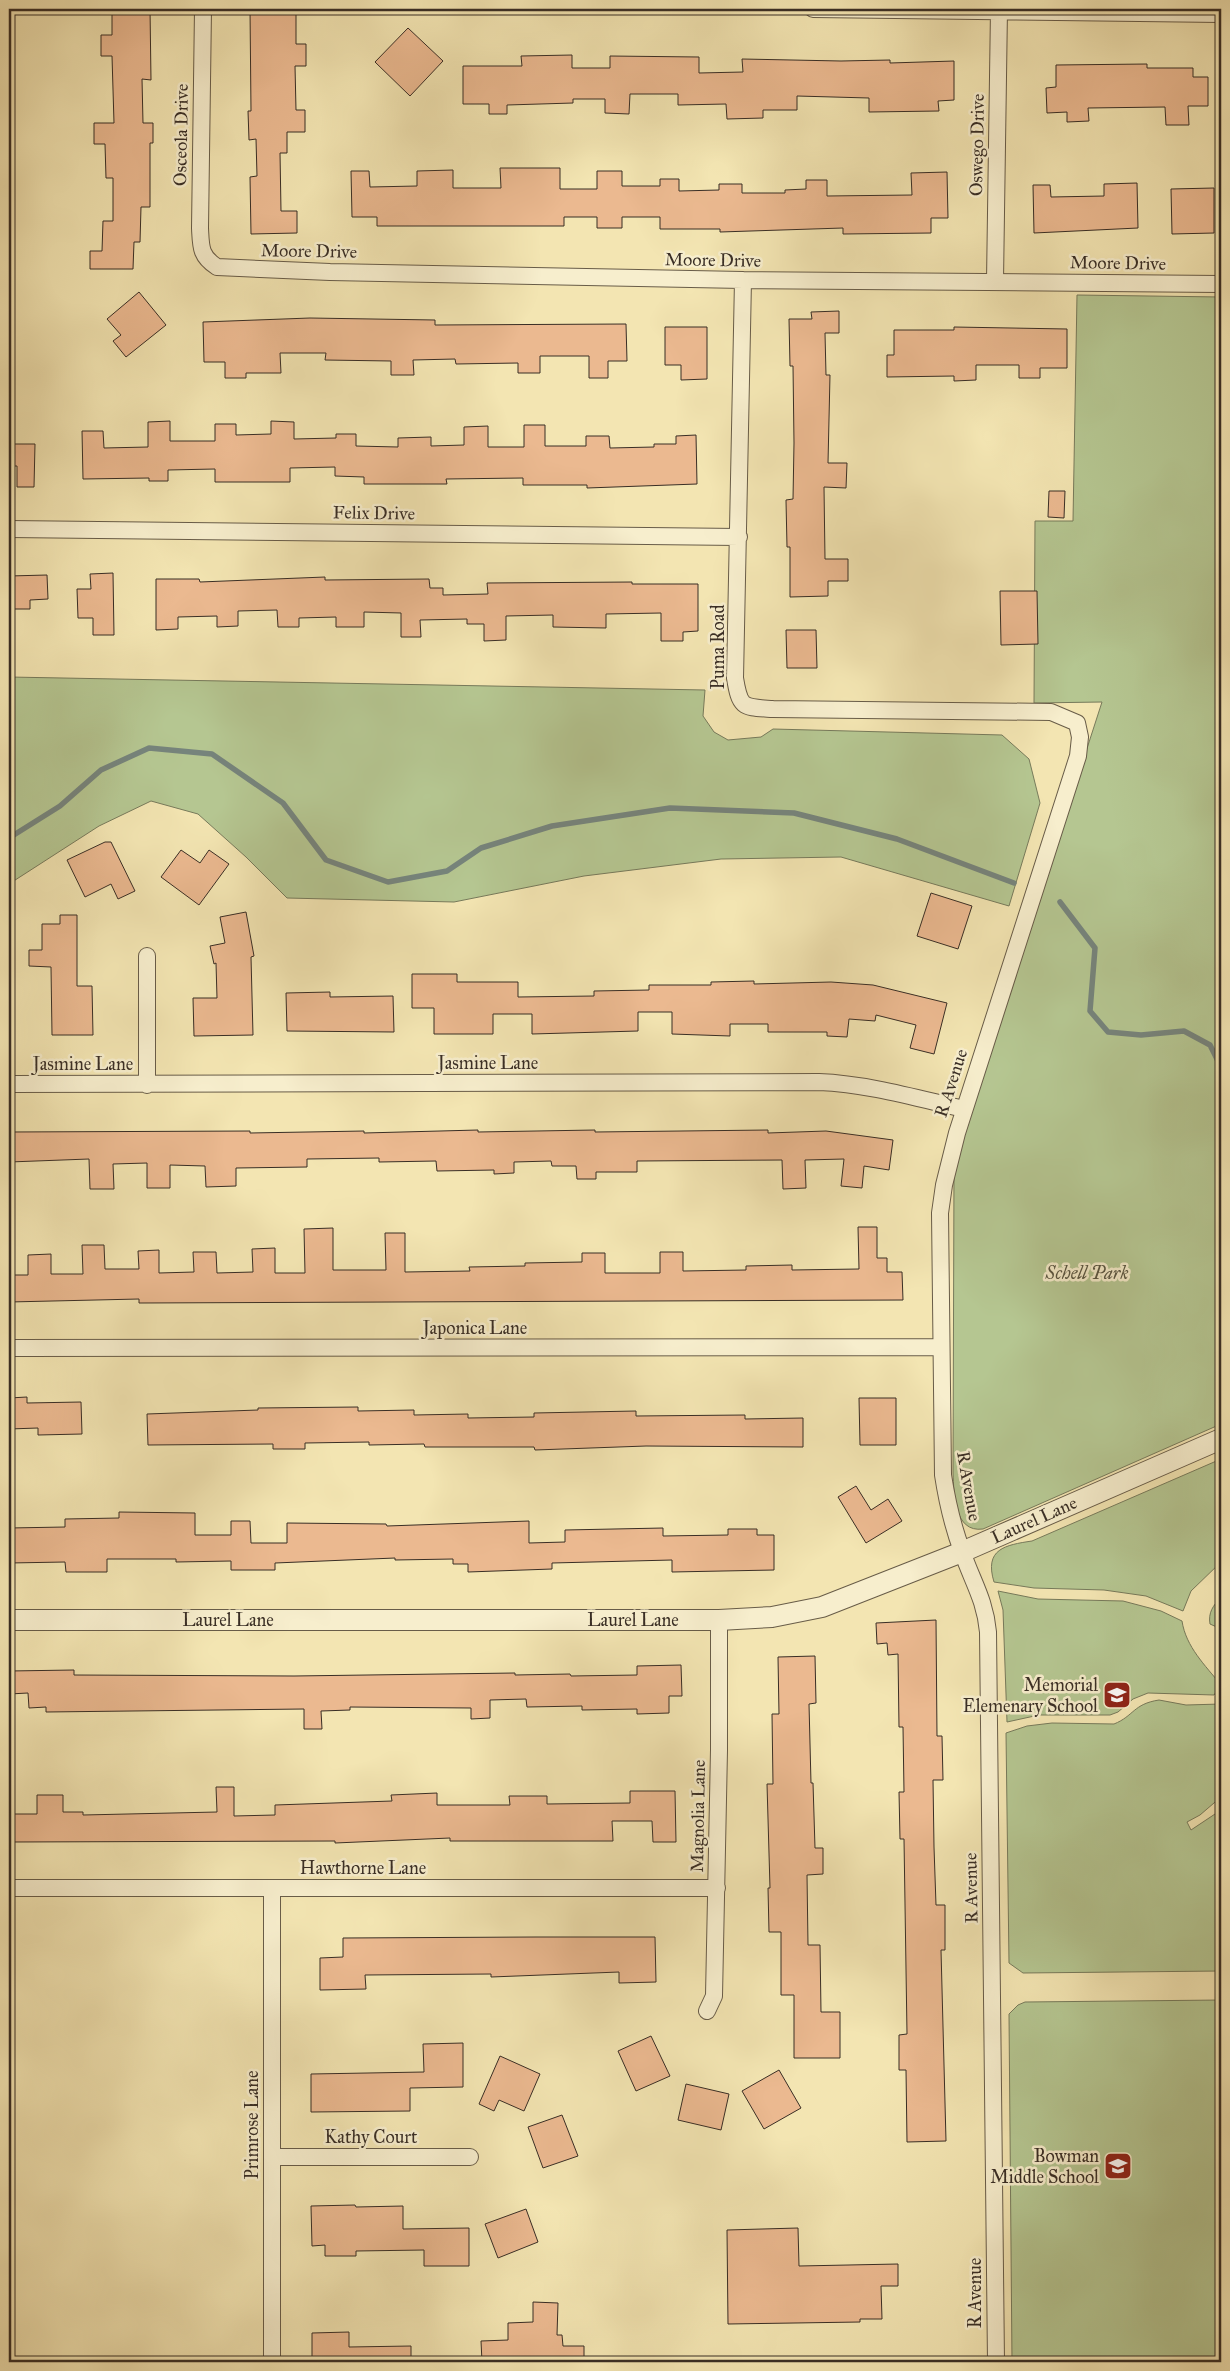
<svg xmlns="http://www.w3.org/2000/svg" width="1230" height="2371" viewBox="0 0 1230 2371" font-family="'IM FELL Great Primer',serif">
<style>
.green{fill:#b5c691;stroke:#777a5b}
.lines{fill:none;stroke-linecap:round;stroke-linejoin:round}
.stream{stroke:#76847c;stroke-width:5.5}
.building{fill:#ebb990;stroke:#392e25}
.minor-casing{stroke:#685c48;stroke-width:18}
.tertiary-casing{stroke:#685c48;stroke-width:22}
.minor{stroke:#f7eecd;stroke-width:16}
.tertiary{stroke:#f7eecd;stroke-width:20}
.labels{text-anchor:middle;stroke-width:5;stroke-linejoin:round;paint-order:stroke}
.street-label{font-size:18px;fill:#392e25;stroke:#f7eecd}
.park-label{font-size:18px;font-style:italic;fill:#585440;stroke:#f7eecd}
.poi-label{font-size:18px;fill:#392e25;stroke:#f7eecd;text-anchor:end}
</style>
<rect width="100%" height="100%" fill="#f3e5b2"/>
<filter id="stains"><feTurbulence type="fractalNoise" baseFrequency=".004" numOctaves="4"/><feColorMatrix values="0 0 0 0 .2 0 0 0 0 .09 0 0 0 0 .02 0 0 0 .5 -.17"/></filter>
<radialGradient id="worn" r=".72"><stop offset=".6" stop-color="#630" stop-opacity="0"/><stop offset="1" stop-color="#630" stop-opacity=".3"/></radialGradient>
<!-- green -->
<path class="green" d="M1077 295 1221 297V1424L983 1529C954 1533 954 1494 953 1473L954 1170 965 1126 1102 702 1034 703 1035 521H1073Z
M9 677 705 690 703 716 714 732 728 740 761 737 773 729 1002 735 1029 759 1040 803 1009 906 841 857 721 859 584 876 454 902 287 898 246 857 198 814 151 801 99 826 9 884Z
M1221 1459V1562L1191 1591 1183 1611 1146 1596 1104 1590 1034 1588 994 1582C984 1549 1005 1545 1032 1541Z
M998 1591 1038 1599 1123 1601 1161 1611 1182 1621C1186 1647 1205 1665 1221 1685L1214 1695 1148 1693 1133 1699 1118 1712 1110 1715H1039L1007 1722 1003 1610Z
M1221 1598V1607L1215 1612 1221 1619V1627L1219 1628 1210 1624C1208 1613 1213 1605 1221 1598Z
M1159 1700 1186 1705 1221 1704V1797L1200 1815 1187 1822 1191 1830 1221 1810V1971L1023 1973 1009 1963 1006 1733 1027 1726 1052 1723 1114 1724C1134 1716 1133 1704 1159 1700Z
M1221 2000V2362H1012L1009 2014 1018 2005 1025 2002Z"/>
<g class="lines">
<!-- stream -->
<path class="stream" d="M9 838 60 806 101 770 149 748 212 754 283 803 326 860 388 882 447 871 481 848 552 826 670 808 794 813 897 839 1014 883
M1060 902 1095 948 1090 1011 1108 1032 1141 1035 1184 1031 1210 1045 1221 1067"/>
</g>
<!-- building -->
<path class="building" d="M112 9H150L151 80 142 79 143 123H153V143H150V207H141L140 242H134L133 269H90V251H102L103 221H113V178H106L105 144H94V123H114L112 56H101V35H112Z
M250 9H296V44H306V66H295L296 110H305V132H287V153H280L281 211H297V233L251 234 250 177 257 176 256 139 249 140 248 111H251Z
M408 28 443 61 410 96 375 62Z
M572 55V68H610V56L699 57V73L743 72 742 59 841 61 890 60V63L954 61V100L938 101 939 111 869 112V98L797 96V110H763V118L727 119 726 104 678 105V94H630L629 114 605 113V99H573V103L507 105V114H489V104H463V66H522L521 56Z
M1147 64V68H1193V77H1208V106H1188L1189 125H1166L1165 107 1088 108 1089 121 1067 122V112L1047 113 1046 88 1056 87V65Z
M500 168H560V189H597V171H622V186H660V179H679V191L719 190V184H742V193H785V190L806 189V180H827V196L912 195 911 173 947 172 948 218H931V233L843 234V228L720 232V229H660V217H622V228H597V217H564V226H377V217H352L351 171H369L370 187 417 186V171L453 170V188H501Z
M1137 183 1138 228 1034 233 1033 185H1050L1051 197 1104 196V184Z
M1214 188V233L1172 234 1171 189Z
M139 292 166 325 126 357 113 341 121 335 107 319Z
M839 311V333H825L826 375H830L828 463H847L846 488 824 487 825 559H848V581H828V596L790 597V547H787L786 500 793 499 794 443 793 366H790L789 319H812L811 312Z
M310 318 435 320V325L626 324 627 361H608V378H589V356H540V373H518V363L456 364 455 359 413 360 414 375H391V361L325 360 326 353H280L281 373H246V378H225V362H204L203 322Z
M665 327H707V379L681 380V365H665Z
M954 327 1067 329V368H1040V378H1019V365H976V380L954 381V376L887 377V355H894V330H954Z
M170 421V441H215V424H236V435L271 434V421L294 422V439L336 438V434H356V446L398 447V438L431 437V446L464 445V427L488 426V447H524V425H545V446H586V436H609L610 448 654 447V444H676V436L696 435 697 484 587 488V485H523V478L446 479 447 484H364V477L335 476V467L290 468V482H215V469L168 470V481H149V478L83 479 82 431H103L104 448 148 447V422Z
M9 444H35L34 487H17V466H9Z
M1049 491H1065L1064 518 1048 517Z
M113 573 114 635H93V618H78L77 589H91L90 574Z
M47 575 48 599 30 600V609H9V576Z
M325 577V580L429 579 430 588H443V595L488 594 487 583 632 582V584H698V631L683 632V641H661V613L606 614V628L553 627V615L506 616V640L484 641V624H467V619L420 620 421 637H401V613L364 612V627H336V617L299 618V627H278L277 610 238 611V626L217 627V616L178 617V629L156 630V579H199L200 582Z
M1000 591H1037L1038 644 1001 645Z
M786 630H816L817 668H787Z
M105 842H111L135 891 118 899 111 884 85 897 67 860Z
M181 850 200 863 209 850 229 864 199 905 161 877Z
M931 893 972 906 958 949 917 936Z
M246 912 254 956 251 957 253 1035 194 1036 193 998H217L216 963 214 964 210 946 225 943 220 917Z
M60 915H77V986H92L93 1035H52L51 967 29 966V950H42V924H60Z
M412 974H457V982H518V997L594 996V991L649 990V985H711V982L754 981V984L831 982 873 985 947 1003 934 1054 910 1048 916 1025 876 1015 875 1021 849 1019 847 1037 827 1036V1032H768V1024H730V1036L672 1034V1012H638V1031L532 1034V1014H493V1034H434V1008H412Z
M330 992V997L393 996 394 1032 287 1031 286 993Z
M478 1130V1132L595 1130V1132L768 1130V1133L826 1131 893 1140 889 1170 864 1166 862 1188 841 1186 844 1159 805 1160 806 1188 783 1189 782 1160 637 1161V1172H596V1179H577L576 1166H552L551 1161 514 1162V1173L494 1174V1170L437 1171 436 1161 379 1162V1158L307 1159V1167L236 1168V1186L206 1187 205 1166 170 1165V1188H147V1163L113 1164 114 1189H90L89 1159 9 1162V1132L250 1131V1133L364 1131V1133Z
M858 1227H877V1258H887V1272H902L903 1300 139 1303V1299L9 1302V1275H28V1255L51 1254V1274H83L82 1245H104L105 1269H139L138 1251 159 1250V1273L194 1272 193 1252H216L217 1273 253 1272 252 1249 275 1248V1273H305L304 1229 333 1228V1270H386L385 1233H405V1272L470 1271 469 1267 525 1266V1263L582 1262V1253H605V1273H660V1252H683V1271L746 1270V1266L792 1265V1270L859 1269Z
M27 1397V1403L81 1402 82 1434 38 1435V1428L9 1429V1398Z
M859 1398H896V1445H860Z
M358 1407V1411L414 1410V1415L468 1414V1418L534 1417V1413L636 1411V1416L745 1415V1419L803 1418V1447L646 1446 535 1450 534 1447H425L424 1444 369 1445V1442L305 1443V1449H273V1444L148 1445 147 1414 258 1410V1408Z
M856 1486 871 1510 888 1499 902 1521 866 1543 838 1497Z
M119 1512 195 1513V1535H231V1521H250L251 1543H287V1523L386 1524 387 1526 529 1521V1543L565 1542V1530L663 1528V1536L728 1535V1529H757V1535H774V1570L672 1572V1560L552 1563V1569L468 1572V1564H453V1559L395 1560V1558L275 1563V1570H231V1561L176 1562V1559H107V1572H66L65 1562 9 1563V1528L65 1527V1519L119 1518Z
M936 1620 937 1736H942L943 1780H933L934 1847 936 1905H945V1950H941L946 2141 907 2142 906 2070H899V2035L907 2034 904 1839H900L899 1792H904L903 1727H899L898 1654 888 1655 887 1643 877 1644 876 1623Z
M815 1656 816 1703 809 1704 811 1783H813L815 1848H823V1874L807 1875 808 1945H820L821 2012H840V2058H794V1995H781V1932H769L768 1888H770L767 1784H773L772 1714H779L778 1657Z
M681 1665 682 1696H669V1713L637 1714V1709L582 1710V1706L527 1707 526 1699 490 1700V1718L471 1719V1708L350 1707V1710L321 1711 322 1729H304V1709L46 1712V1707L29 1708 28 1693 9 1694V1671L74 1670V1675L294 1676 515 1673V1675L570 1674 571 1676 637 1675V1666Z
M216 1787H234V1816L275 1815V1805L392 1801 391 1795 437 1793V1805H510L509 1796H547V1804L630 1803V1791H675L676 1842H653L652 1821H612L613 1841H450V1838L335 1843V1841L9 1842V1814H37V1795H63V1812H83V1815L217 1812Z
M536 1937H655L656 1982 619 1983V1972L491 1977V1974L365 1975 366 1989 320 1990V1958L343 1957V1938Z
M651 2036 670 2076 636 2091 618 2051Z
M463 2043V2087L410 2088V2111L311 2112V2074L424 2072 423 2044Z
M500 2056 540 2074 524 2111 499 2100 494 2111 479 2104Z
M779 2070 801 2108 764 2129 742 2091Z
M686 2084 729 2094 721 2130 678 2120Z
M562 2115 578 2156 543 2168 528 2127Z
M355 2205 356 2207 403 2206V2229L469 2228V2266H424V2250L356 2251V2256H325V2245L312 2246 311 2206Z
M526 2209 538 2242 498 2258 485 2224Z
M798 2228 799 2266 898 2264V2286H881L882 2319H860V2322L728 2324 727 2230Z
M533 2302 558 2303 557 2335H562L563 2346H584V2362H482L481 2341 508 2340V2323L533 2322Z
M349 2332V2347L411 2346V2362H312V2333Z"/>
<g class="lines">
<defs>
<path id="minor" d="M203 9 200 228C201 247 200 256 217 267L330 272 743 280 1221 284
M813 9 1221 14
M743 280 735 678C740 709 743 707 773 709L1051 712 1077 723 1080 737 1078 756 957 1133 944 1185 940 1213 943 1475C947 1501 953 1527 962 1551 972 1581 985 1599 988 1632L996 2362
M995 281 999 9
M9 529 739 537
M147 956V1085
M9 1084 819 1082C868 1084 916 1098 964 1109
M9 1348 941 1347
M9 1888H717
M272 1888V2362
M707 2011 714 1996 719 1750V1620
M272 2157H470"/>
<path id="tertiary" d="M9 1620H719L772 1617 822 1607 962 1552 1221 1439"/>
</defs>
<!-- minor casing -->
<use href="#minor" class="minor-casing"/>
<!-- tertiary casing -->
<use href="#tertiary" class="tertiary-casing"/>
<!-- minor -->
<use href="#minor" class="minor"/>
<!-- tertiary -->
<use href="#tertiary" class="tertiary"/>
</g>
<!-- icons -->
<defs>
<symbol id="school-square" viewBox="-11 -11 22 22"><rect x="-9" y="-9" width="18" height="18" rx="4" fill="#8f2418" stroke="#f7eecd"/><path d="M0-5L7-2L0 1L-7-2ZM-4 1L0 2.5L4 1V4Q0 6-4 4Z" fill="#fff"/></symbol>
</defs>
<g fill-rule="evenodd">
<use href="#school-square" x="1101" y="1679" width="32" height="32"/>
<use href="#school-square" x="1102" y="2150" width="32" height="32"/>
</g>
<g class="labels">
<!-- street labels -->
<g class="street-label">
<text transform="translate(181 135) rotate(-89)" y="6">Osceola Drive</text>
<text transform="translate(977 145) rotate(-89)" y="6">Oswego Drive</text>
<text transform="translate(309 251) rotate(1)" y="6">Moore Drive</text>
<text transform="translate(713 260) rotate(1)" y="6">Moore Drive</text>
<text transform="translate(1118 263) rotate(1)" y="6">Moore Drive</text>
<text transform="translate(374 513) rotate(1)" y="6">Felix Drive</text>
<text transform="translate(718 647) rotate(-90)" y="6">Puma Road</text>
<text x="488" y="1069">Jasmine Lane</text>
<text x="83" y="1070">Jasmine Lane</text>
<text transform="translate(951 1083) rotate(-72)" y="6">R Avenue</text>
<text x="475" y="1334">Japonica Lane</text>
<text transform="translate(969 1486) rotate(80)" y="6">R Avenue</text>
<text transform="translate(1034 1520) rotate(-24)" y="6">Laurel Lane</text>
<text x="228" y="1626">Laurel Lane</text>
<text x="633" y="1626">Laurel Lane</text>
<text transform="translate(698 1816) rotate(-89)" y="6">Magnolia Lane</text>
<text x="363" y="1874">Hawthorne Lane</text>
<text transform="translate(971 1888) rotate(-91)" y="6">R Avenue</text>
<text transform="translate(252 2125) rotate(-90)" y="6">Primrose Lane</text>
<text x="371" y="2143">Kathy Court</text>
<text transform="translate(975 2293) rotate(-90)" y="6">R Avenue</text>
</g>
<!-- park labels -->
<g class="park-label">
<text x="1087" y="1279">Schell Park</text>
</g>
<!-- poi labels -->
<g class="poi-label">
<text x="1098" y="1691">Memorial<tspan x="1098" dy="21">Elemenary School</tspan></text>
<text x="1099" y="2162">Bowman<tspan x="1099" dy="21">Middle School</tspan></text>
</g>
</g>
<!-- margin -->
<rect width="1230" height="2371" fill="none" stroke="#f3e5b2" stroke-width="30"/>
<rect x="10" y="10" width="1210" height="2351" fill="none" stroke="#392e25" stroke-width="2.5"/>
<rect x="15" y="15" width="1200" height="2341" fill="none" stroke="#392e25"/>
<rect width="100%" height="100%" filter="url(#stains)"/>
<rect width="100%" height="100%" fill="url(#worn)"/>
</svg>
